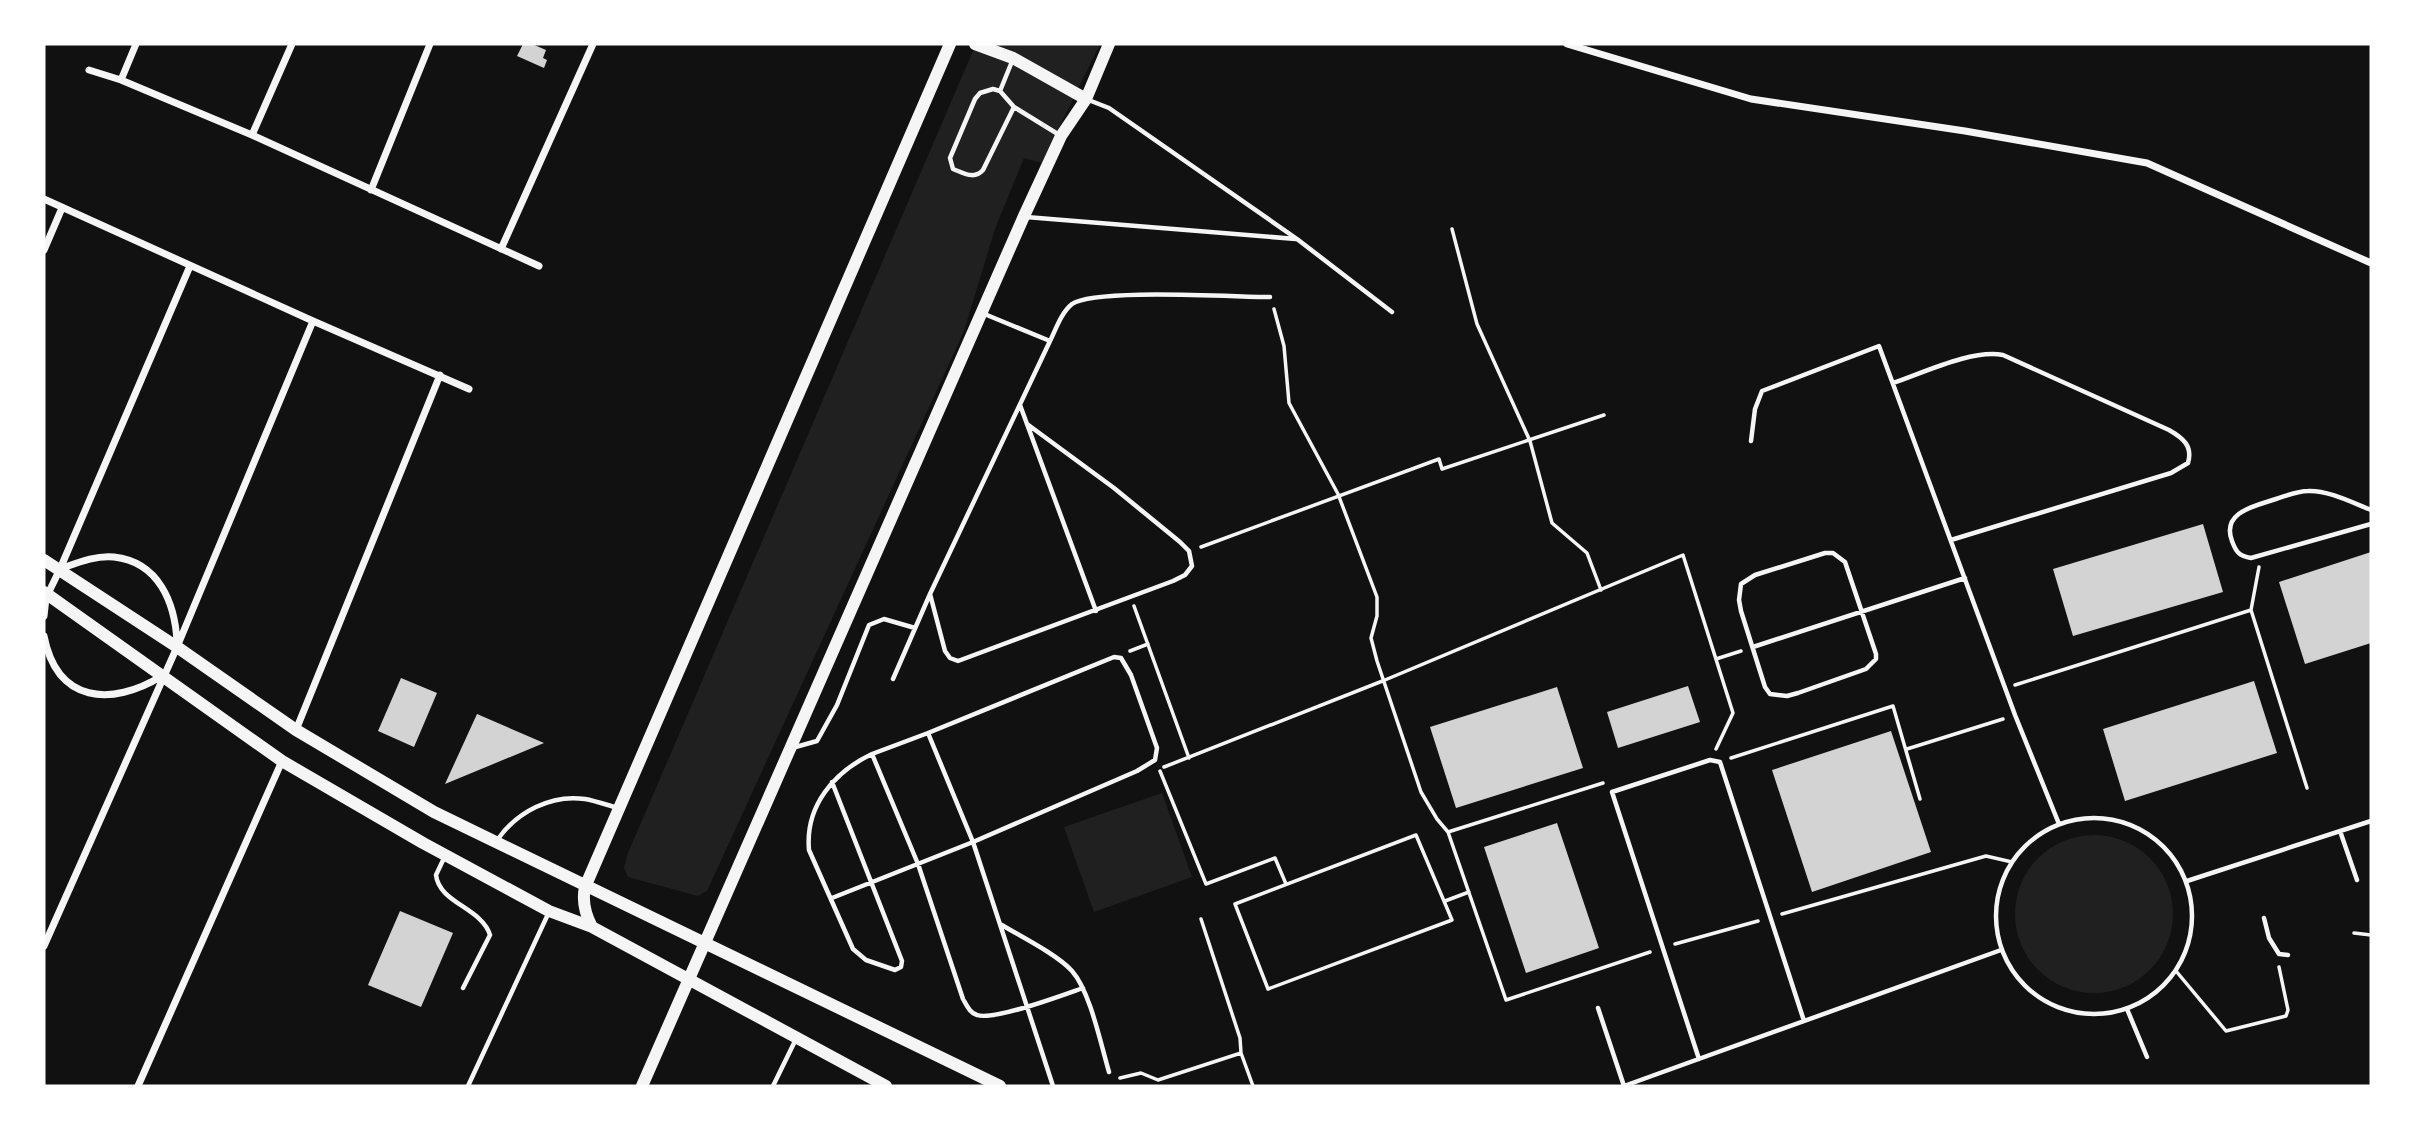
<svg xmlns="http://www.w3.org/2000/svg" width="2415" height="1130" viewBox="0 0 2415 1130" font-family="'Archivo Narrow',sans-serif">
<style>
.green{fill:#202020}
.building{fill:#d3d3d3}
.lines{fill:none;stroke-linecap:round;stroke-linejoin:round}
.path{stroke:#f5f5f5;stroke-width:3.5}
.service{stroke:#f5f5f5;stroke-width:4.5}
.minor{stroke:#f5f5f5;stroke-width:7}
.tertiary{stroke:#f5f5f5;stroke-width:12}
.secondary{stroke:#f5f5f5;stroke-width:12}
</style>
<rect width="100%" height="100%" fill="#111"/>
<!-- green -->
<path class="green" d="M976 44H1100L1042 163 1024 158 995 229 964 331 707 891 698 896 628 877 624 868 628 853Z
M1162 793 1192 877 1094 912 1064 827Z
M2015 914a79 79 0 1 1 158 0a79 79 0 1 1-158 0Z"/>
<!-- building -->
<path class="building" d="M523 44H532L546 50 543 58 547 60 544 68 517 56Z
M2203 524 2223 592 2073 636 2053 569Z
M2371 552V643L2305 664 2279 582Z
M401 678 437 693 414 747 378 731Z
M2254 681 2277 753 2125 801 2103 729Z
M1688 686 1700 722 1618 748 1607 712Z
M1557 687 1583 768 1456 808 1430 727Z
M477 714 544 743 445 784Z
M1891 731 1931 852 1812 892 1772 770Z
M1557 823 1599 948 1526 973 1484 847Z
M400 911 453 933 421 1007 368 985Z"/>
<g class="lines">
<!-- path -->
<path class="path" d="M1452 229 1477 324 1530 441 1552 523 1587 553 1601 590
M1274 309 1284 346 1289 403 1338 494 1377 597V616L1371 638 1377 661 1421 792 1437 819 1448 832 1506 1000 1650 952
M1201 547 1439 459 1442 469 1604 415
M1134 606 1189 758
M2251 610 2259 567
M1130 651 1148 644
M1716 659 1741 651
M2015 685 2251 610 2307 788
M1907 749 2003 719
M1731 758 1893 706 1920 799
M1164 767 1385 680 1683 555 1733 713 1716 749
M1160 771 1206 884 1275 858 1286 884
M1448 832 1603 783
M1416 835 1452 920 1268 989 1235 904Z
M1445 901 1469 892
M1782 914 1986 856 2012 862
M2354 933 2371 935
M1675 944 1758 921
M2176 971 2226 1031 2286 1016 2288 1010 2279 967
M1241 1053 1253 1086
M1120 1078 1141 1073 1158 1080 1241 1053 1240 1038 1201 919"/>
<!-- service -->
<path class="service" d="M993 89 1000 91 1014 107 983 170C974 180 964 173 953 169L950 158 975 99 980 93Z
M1000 91 1013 59
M1086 99 1109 108 1297 239 1392 312
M1014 107 1061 136
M1026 217 1296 239
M1050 341C1056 329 1061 313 1072 304 1094 288 1235 297 1270 297
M1893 383C1923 373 1972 349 2003 355L2169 430C2183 438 2193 446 2188 463L2171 473 1951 540
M1020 405 1096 611
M1751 441 1755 409 1762 391 1879 346 2015 715 2059 824
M2371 510C2353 503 2328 490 2308 491 2297 491 2286 496 2276 499 2255 506 2221 512 2232 541 2236 552 2239 556 2251 558L2371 524
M1825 553H1833L1845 562 1876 654V659L1866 669 1798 693 1787 696 1770 694 1765 687 1741 611 1739 600 1741 584 1755 575Z
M930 594 945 651 950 658 958 661 1173 581 1185 575 1192 566 1189 551 1180 542 1114 488 1027 424
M1753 647 1965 578
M1114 657 1121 658 1131 675 1157 748 1155 760 1137 771 973 842 928 733Z
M893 679 930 594 1050 341 982 313
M928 733 872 754 918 864 963 999C967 1006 970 1013 977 1015 994 1021 1063 995 1083 988
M792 748 817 741 837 705 869 625 884 619 915 628
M832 782 902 961 901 967 895 970 866 960 853 949 809 850C805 806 834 772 872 754
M1996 916a98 98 0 1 1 196 0a98 98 0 1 1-196 0Z
M2340 831 2357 880
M498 839C517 812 551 794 585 799 596 801 607 805 618 808
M445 856 436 875C439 903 482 908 490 935L463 988
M2187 881 2371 821
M832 898 973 842 1053 1086
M2264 918 2269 938 2279 954 2288 955
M1000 924C1020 936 1058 955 1072 971 1090 991 1101 1045 1109 1072
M1598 1008 1624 1086
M2127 1009 2147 1057
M1699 1059 1612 792 1710 760 1720 762 1804 1021
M468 1086 549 912
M773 1086 796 1039
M1624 1086 2001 950"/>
<!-- minor -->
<path class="minor" d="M1567 44 1751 99 1965 131 2147 163 2371 263
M89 70 121 80 252 135 539 266
M121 80 136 44
M252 135 292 44
M371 190 430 44
M44 199 313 321 469 389
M501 249 593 44
M44 250 62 208
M60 569C77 563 96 555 114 557 159 562 175 603 177 642
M44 602 60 569 190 266
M44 616 46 598
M44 636C57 703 111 707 162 676
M296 730 440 375
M44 946 177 647 313 321
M138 1086 282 761"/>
<!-- tertiary -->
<path class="tertiary" d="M975 44 1013 58 1086 99"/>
<!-- secondary -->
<path class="secondary" d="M44 560 177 647 296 730 434 812 1000 1086
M44 592 282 761 423 843 549 911 592 927 886 1086
M592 927C585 914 582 901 585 887L950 44
M642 1086 1024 216 1061 136 1086 99 1109 44"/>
</g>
<!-- border -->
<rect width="2415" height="1130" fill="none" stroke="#ffffff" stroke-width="91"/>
</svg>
